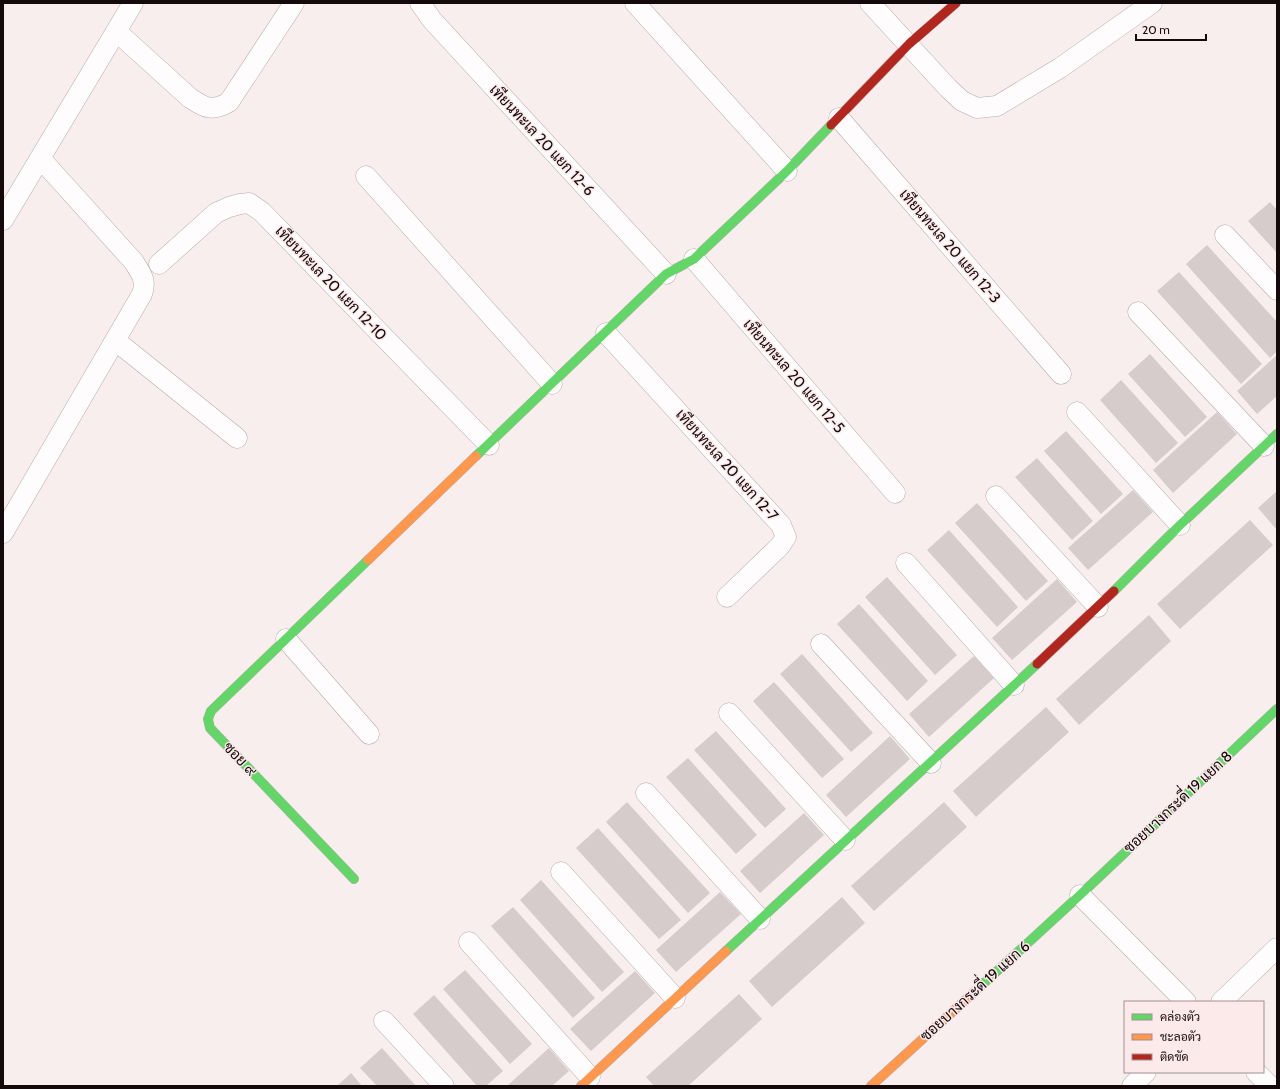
<svg xmlns="http://www.w3.org/2000/svg" width="1280" height="1089" viewBox="0 0 1280 1089" font-family="Cabin,Sarabun,sans-serif">
<style>
.building{fill:#d6cccc}
.lines{fill:none;stroke-linecap:round;stroke-linejoin:round}
.street-casing{stroke:#b5abac;stroke-width:21}
.fast-casing{stroke:#b5abac;stroke-width:10}
.slow-casing{stroke:#b5abac;stroke-width:10}
.jam-casing{stroke:#b5abac;stroke-width:10}
.street{stroke:#fefcfc;stroke-width:20}
.fast{stroke:#63d668;stroke-width:9}
.slow{stroke:#ff974d;stroke-width:9}
.jam{stroke:#b3261e;stroke-width:9}
.labels{text-anchor:middle;stroke-width:3;stroke-linejoin:round;paint-order:stroke}
.street-label{font-size:15px;fill:#140a0c;stroke:#fceaeb}
</style>
<rect width="100%" height="100%" fill="#f8eeee"/>
<!-- building -->
<path class="building" d="M1270 202 1277 210V253L1248 221Z
M1207 245 1277 322V351L1270 358 1186 264Z
M1179 272 1262 364 1241 384 1157 291Z
M1150 354 1207 417 1185 437 1128 374Z
M1277 355V396L1257 414 1237 391Z
M1121 380 1178 443 1156 463 1100 400Z
M1217 412 1237 434 1173 493 1153 470Z
M1066 431 1123 494 1101 514 1044 451Z
M1037 458 1093 521 1072 540 1015 477Z
M1133 490 1153 512 1088 570 1068 548Z
M1277 491V530L1258 508Z
M977 503 1048 581 1026 601 955 523Z
M1250 520 1273 545 1180 629 1157 604Z
M949 530 1018 607 997 627 927 550Z
M887 577 957 655 935 675 865 597Z
M1057 579 1077 602 1012 660 992 638Z
M859 604 928 681 907 701 837 624Z
M1149 615 1171 641 1079 725 1056 699Z
M802 654 873 733 851 752 780 674Z
M974 656 994 678 929 737 909 714Z
M774 682 844 759 822 778 753 701Z
M1046 707 1069 732 976 817 953 791Z
M716 731 786 809 765 828 694 750Z
M890 736 910 759 846 817 826 795Z
M688 758 757 835 736 854 666 777Z
M627 802 710 893 688 913 606 822Z
M944 802 967 827 874 911 851 886Z
M804 813 824 835 760 893 740 871Z
M598 828 681 920 659 939 576 848Z
M541 880 624 972 602 992 520 900Z
M720 892 741 914 676 972 656 950Z
M842 897 865 923 772 1007 749 981Z
M513 907 595 998 573 1018 491 926Z
M465 970 532 1044 510 1064 443 989Z
M635 971 655 993 591 1051 570 1029Z
M739 994 762 1019 688 1086H654L646 1077Z
M434 995 503 1071 486 1086H477L413 1014Z
M382 1048 416 1086H377L360 1068Z
M549 1048 569 1071 552 1086H507Z
M351 1073 362 1086H337Z"/>
<g class="lines">
<defs>
<path id="street" d="M420 3 432 20 666 274
M635 3 787 171
M870 3 948 88 962 101 977 108 997 106 1060 68 1152 3
M116 31 190 98C205 108 212 112 229 102L294 3
M839 118 1061 374
M366 176 552 384
M3 220 133 3
M1225 235 1277 290
M694 259 895 493
M159 264 216 213 229 207 240 204 249 203 262 212 489 445
M1138 312 1264 446
M606 333 781 525 786 537 780 546 727 597
M116 341 237 438
M1077 412 1180 525
M996 496 1098 607
M3 533 142 294C147 280 141 274 134 262L40 158
M906 563 1014 685
M286 639 369 734
M821 644 931 763
M729 713 845 840
M646 793 760 919
M561 872 675 998
M1080 895 1186 1002
M469 942 590 1077
M1221 1002 1277 948
M384 1021 444 1086
M1256 1072 1270 1086
M1132 1086 1146 1072"/>
<path id="fast" d="M476 456 666 274 694 259 787 171 831 125
M1114 591 1180 525 1277 434
M354 879 210 728 208 719 211 711 368 560
M726 951C829 855 934 760 1037 664
M972 994 1080 895 1277 709"/>
<path id="slow" d="M368 560 476 456
M581 1086 726 951
M871 1086 972 994"/>
<path id="jam" d="M831 125 909 44 956 3
M1037 664 1114 591"/>
</defs>
<!-- street casing -->
<use href="#street" class="street-casing"/>
<!-- fast casing -->
<use href="#fast" class="fast-casing"/>
<!-- slow casing -->
<use href="#slow" class="slow-casing"/>
<!-- jam casing -->
<use href="#jam" class="jam-casing"/>
<!-- street -->
<use href="#street" class="street"/>
<!-- fast -->
<use href="#fast" class="fast"/>
<!-- slow -->
<use href="#slow" class="slow"/>
<!-- jam -->
<use href="#jam" class="jam"/>
</g>
<g class="labels">
<!-- street labels -->
<g class="street-label">
<text transform="translate(542 140) rotate(47)" y="5">เทียนทะเล 20 แยก 12-6</text>
<text transform="translate(950 246) rotate(49)" y="5">เทียนทะเล 20 แยก 12-3</text>
<text transform="translate(331 283) rotate(46)" y="5">เทียนทะเล 20 แยก 12-10</text>
<text transform="translate(794 376) rotate(49)" y="5">เทียนทะเล 20 แยก 12-5</text>
<text transform="translate(727 465) rotate(48)" y="5">เทียนทะเล 20 แยก 12-7</text>
<text transform="translate(240 759) rotate(46)" y="5">ซอย ๙</text>
<text transform="translate(1178 802) rotate(-43)" y="5">ซอยบางกระดี่ 19 แยก 8</text>
<text transform="translate(975 991) rotate(-42)" y="5">ซอยบางกระดี่ 19 แยก 6</text>
</g>
</g>
<!-- border -->
<rect width="1280" height="1089" fill="none" stroke="#140a0c" stroke-width="8"/>
<!-- legend -->
<rect x="1124" y="1001" width="140" height="72" fill="#fceaeb" stroke="#9f9092"/>
<rect x="1132" y="1014" width="20" height="6" fill="#63d668" stroke="#9f9092"/>
<text x="1160" y="1021" font-size="12" fill="#140a0c">คล่องตัว</text>
<rect x="1132" y="1034" width="20" height="6" fill="#ff974d" stroke="#9f9092"/>
<text x="1160" y="1041" font-size="12" fill="#140a0c">ชะลอตัว</text>
<rect x="1132" y="1054" width="20" height="6" fill="#b3261e" stroke="#9f9092"/>
<text x="1160" y="1061" font-size="12" fill="#140a0c">ติดขัด</text>
<!-- scale -->
<path d="M1136 34v6h70v-6" fill="none" stroke="#140a0c" stroke-width="2"/>
<text x="1142" y="34" font-size="12" fill="#140a0c" stroke="#fceaeb" stroke-width="3" paint-order="stroke">20 m</text>
</svg>
